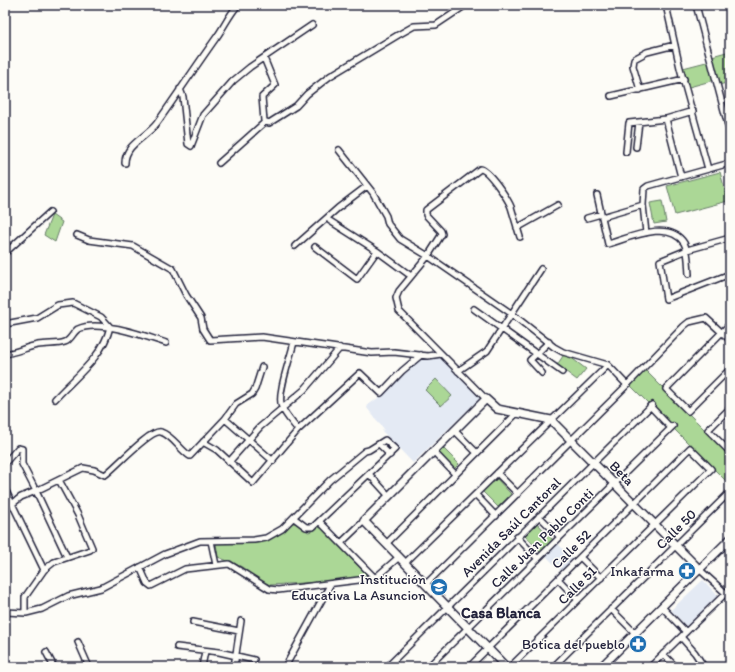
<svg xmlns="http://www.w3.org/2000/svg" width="735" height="672" viewBox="0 0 735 672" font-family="Itim,sans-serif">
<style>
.built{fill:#e4eaf4}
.green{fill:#abd796;stroke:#667c68}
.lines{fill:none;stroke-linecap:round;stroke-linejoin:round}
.street-casing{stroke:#22223b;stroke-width:8}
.secondary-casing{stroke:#22223b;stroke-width:10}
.street{stroke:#fdfcf7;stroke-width:5}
.secondary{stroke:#fdfcf7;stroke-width:7}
.labels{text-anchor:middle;stroke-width:3;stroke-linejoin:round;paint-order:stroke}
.street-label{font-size:14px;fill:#22223b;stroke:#fdfcf7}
.poi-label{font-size:14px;fill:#22223b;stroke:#fdfcf7;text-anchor:end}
.neighbourhood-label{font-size:15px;font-weight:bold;fill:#22223b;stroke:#fdfcf7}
</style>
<rect width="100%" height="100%" fill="#fdfcf7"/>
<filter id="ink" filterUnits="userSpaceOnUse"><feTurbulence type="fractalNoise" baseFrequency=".025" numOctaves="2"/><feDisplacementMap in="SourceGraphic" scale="8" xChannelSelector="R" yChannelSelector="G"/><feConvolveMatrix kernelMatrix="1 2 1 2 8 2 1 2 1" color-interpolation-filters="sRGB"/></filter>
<g filter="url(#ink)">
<!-- built -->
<path class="built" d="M438 356 481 395V397L413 463 382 431 384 429 367 408 368 405 381 396 403 374 421 358Z
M556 542 574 560 562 572 544 554Z
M703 580 718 596 686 626 671 610Z"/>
<!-- green -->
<path class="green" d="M730 51V82L719 85 712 56Z
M710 61 715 80 689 87 683 68Z
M720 172 728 201 675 215 667 186Z
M662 201 666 222 654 224 650 203Z
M52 215 62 222 55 242 44 235Z
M565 353 586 369 577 380 557 365Z
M645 370 730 455V485L630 385Z
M436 379 452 396 441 406 425 390Z
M442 447 459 464 453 470 436 453Z
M497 479 511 494 498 507 482 491 491 481 493 483Z
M293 523H296L308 532 313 531 318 527 321 528 369 577V579L270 585 260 581 242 567 218 557 216 543 218 542C249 543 267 544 293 523Z
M537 523 553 540 540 552 525 535Z"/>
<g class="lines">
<defs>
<path id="street" d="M666 5 680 68 708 169
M696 5 730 133
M727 5 730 17
M264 58 275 85 262 97 264 121 269 123 296 106 307 94 330 76 398 35 414 26 436 25 466 5
M180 89 183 97 188 144 191 146 203 115 233 81 250 67 312 25
M640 90 633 66 634 59 647 52 675 45
M611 96 684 79
M666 119 681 177
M636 147 639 122
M339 150 373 193 386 216 388 224 400 239 428 256 512 314 554 347 563 352 608 365 627 385
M626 152 629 123 666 119 693 111
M125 163C125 144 147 137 157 123 177 95 196 66 216 38 224 27 229 15 238 5
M219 163 265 122
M597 195 608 244C629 238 669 219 684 243 689 252 688 265 689 274
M602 217 643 205
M587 218 601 214
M330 221 377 251 411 276
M517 228 558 205
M646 233 643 205 644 189 648 186 730 163
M77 235 89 240 133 246 173 269 186 295 201 318 203 329 210 340 262 337 372 353 394 352 428 356 441 354
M730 238 687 250 660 261 666 299 730 274
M295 246 338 208 367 186
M315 247 357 279 377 251
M5 253 50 212
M474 309 562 372
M5 324 37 318 58 305 73 303 101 317 110 327C103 357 75 377 55 399
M730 324 666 389 688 411 730 369
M294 342C291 356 276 396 282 407 285 415 293 423 298 430
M5 354C17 352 27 347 38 345 47 343 57 345 65 342 71 340 73 332 78 329 99 319 145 336 166 343
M458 371 487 351 541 269
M542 373 530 360 549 342
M486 399 399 311 396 298 399 291 428 256 442 234 441 231 426 215V210L480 169C488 169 508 199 511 207 514 217 517 227 520 237
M650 406 671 428
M730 408 708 430 729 451 730 450
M225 419 273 461
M454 430 477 453
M203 442 217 450 253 483 298 430 360 373 381 393 402 371 421 355
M379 444 390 455
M433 451 455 474
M229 462 260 427 304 390 340 348
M5 463 18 448 22 449V464L36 491 83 468 94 470 105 475C115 468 150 429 161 432 173 436 180 450 190 456L225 419 236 404 252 394 255 389 262 367
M497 473 518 494
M369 474 389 496
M5 489 44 570
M476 495 496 516
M12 504 21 497 36 491 67 557
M539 516 560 537
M320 522 375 578
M517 537 538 559
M211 541 216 565
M341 543 364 521
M386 544 517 413
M580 557 601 578
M405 563 608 365
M140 567 147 583 151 586 185 569 229 564 269 589 278 590 375 578 399 557
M699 569 730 597
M558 579 578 600
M426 584 627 385 684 326 689 322 706 318 730 340
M662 607 686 632
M611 609 635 633
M5 612 26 613 42 609 68 596 101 588 165 554 200 541 254 540 266 538 282 529 330 480 365 451 369 450 385 440 395 449 313 527H306L294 518
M25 613V597L44 570 54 562 90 550 92 548 78 515 59 480
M193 622 239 631
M681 637 695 653 704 667
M78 642 89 667
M177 647 219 652 254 660
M46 652 54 667
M663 654 676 667
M202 667 205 651
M234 667 241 621
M285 667 330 585
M387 667 652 405
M428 667 673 426
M469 667 690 448 711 469 510 667
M553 667 730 492
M650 667 730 589"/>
<path id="secondary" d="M506 667 364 521 486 399 497 409 551 420 699 569
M601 667 730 539"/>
</defs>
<!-- street casing -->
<use href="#street" class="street-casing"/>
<!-- secondary casing -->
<use href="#secondary" class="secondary-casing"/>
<!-- street -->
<use href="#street" class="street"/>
<!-- secondary -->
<use href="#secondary" class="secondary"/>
</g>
</g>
<!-- icons -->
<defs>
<symbol id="pharmacy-disc" viewBox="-11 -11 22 22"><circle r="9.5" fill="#1f6fb2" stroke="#fdfcf7"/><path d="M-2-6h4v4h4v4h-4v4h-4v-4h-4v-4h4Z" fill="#fff"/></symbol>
<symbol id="school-disc" viewBox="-11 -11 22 22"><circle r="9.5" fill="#1f6fb2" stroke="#fdfcf7"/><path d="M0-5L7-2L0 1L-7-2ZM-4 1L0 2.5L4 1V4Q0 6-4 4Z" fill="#fff"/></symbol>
</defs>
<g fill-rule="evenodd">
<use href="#pharmacy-disc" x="677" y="561" width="20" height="20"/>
<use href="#school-disc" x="429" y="577" width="20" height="20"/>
<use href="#pharmacy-disc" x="628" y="634" width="20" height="20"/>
</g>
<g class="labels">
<!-- street labels -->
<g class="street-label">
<text transform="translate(622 473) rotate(46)" y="5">Beta</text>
<text transform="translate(511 527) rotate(-45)" y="5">Avenida Saúl Cantoral</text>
<text transform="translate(676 529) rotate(-45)" y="5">Calle 50</text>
<text transform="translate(542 538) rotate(-44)" y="5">Calle Juan Pablo Conti</text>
<text transform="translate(571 549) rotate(-45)" y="5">Calle 52</text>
<text transform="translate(577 585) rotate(-45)" y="5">Calle 51</text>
</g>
<!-- poi labels -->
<g class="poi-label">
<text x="674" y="576">Inkafarma</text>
<text x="426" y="584">Institución<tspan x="426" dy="16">Educativa La Asuncion</tspan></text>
<text x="625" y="649">Botica del pueblo</text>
</g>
<!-- neighbourhood labels -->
<g class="neighbourhood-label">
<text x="501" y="618">Casa Blanca</text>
</g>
</g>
<!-- margin -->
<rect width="735" height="672" fill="none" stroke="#fdfcf7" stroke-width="20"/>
<rect x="10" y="10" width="715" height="652" fill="none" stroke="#22223b" stroke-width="1.5" filter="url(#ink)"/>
</svg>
